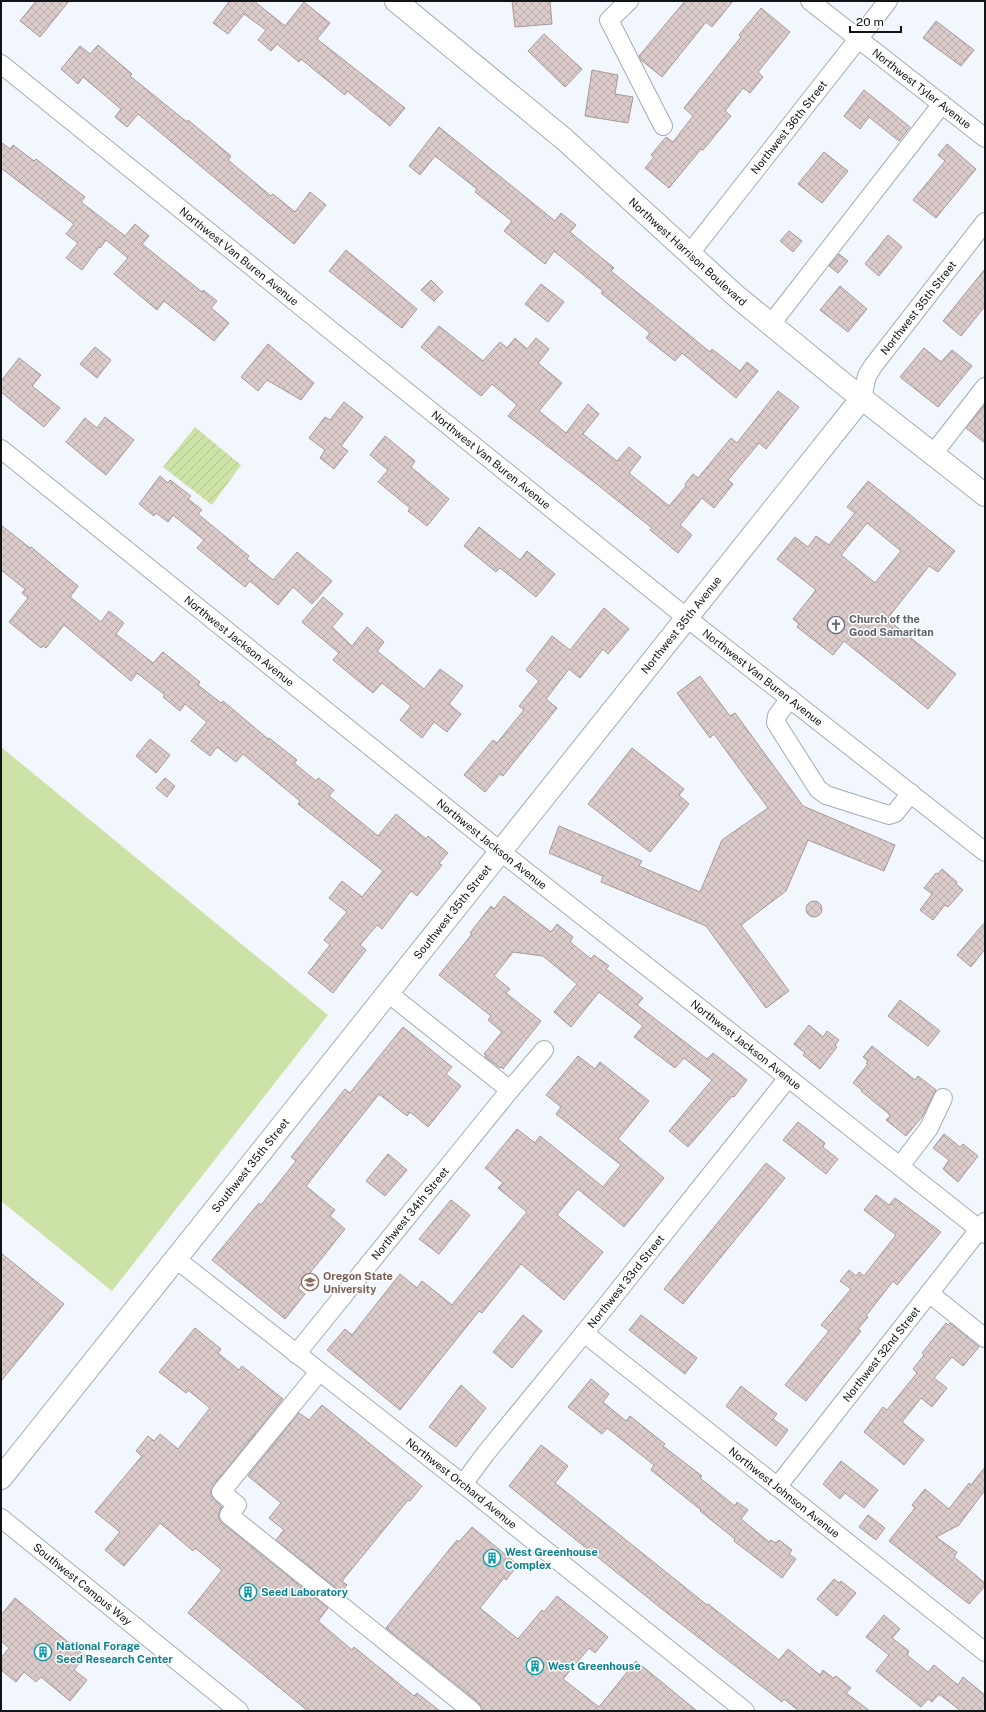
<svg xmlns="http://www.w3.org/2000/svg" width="986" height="1712" viewBox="0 0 986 1712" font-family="'Public Sans',sans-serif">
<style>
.grass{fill:#cde2a7}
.garden{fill:url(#garden-furrows)}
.building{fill:url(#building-cross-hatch);stroke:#a79997;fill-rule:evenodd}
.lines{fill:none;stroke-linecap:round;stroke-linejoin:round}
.minor-casing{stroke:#a3acb5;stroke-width:20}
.major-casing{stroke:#a3acb5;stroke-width:24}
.minor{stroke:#fff;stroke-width:18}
.major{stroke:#fff;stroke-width:22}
.labels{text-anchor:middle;stroke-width:3;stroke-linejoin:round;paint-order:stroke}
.street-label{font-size:11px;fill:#111417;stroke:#fff}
.worship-label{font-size:11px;font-weight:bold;fill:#5b616d;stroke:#fff;text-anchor:start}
.education-label{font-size:11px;font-weight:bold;fill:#785e54;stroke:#fff;text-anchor:start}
.culture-label{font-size:11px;font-weight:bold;fill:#0d838f;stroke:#fff;text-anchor:start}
</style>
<defs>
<pattern id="garden-furrows" width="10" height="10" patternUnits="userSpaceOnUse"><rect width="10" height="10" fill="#cde2a7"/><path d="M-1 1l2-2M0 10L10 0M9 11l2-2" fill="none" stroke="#afc18f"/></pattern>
<pattern id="building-cross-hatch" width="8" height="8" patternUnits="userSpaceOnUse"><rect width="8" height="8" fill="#dbcccb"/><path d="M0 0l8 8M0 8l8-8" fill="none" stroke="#bbaeae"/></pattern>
</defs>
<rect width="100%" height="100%" fill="#f2f7fd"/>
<!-- grass -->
<path class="grass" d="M1 747 328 1015 112 1291 1 1201Z"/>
<!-- garden -->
<path class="garden" d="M195 427 241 465 212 505 163 467Z"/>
<!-- building -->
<path class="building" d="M36 1H69L40 37 20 21Z
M227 1H254L285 26 304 2 330 23 317 39 405 108 390 126 347 91 345 95 301 59 299 62 277 44 271 51 258 40 266 30 244 14 228 34 213 23 229 2Z
M512 1H550L552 24 515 27Z
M685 1H733L712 27 706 22 662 77 641 60 639 56Z
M761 8 790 32 758 72 763 77 750 93 743 88 725 111 731 116 703 150 701 149 669 188 645 168 654 157 651 155 666 137 673 142 693 116 684 108 741 37 739 35Z
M936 21 974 50 961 66 923 38Z
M544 34 582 69 565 87 528 51Z
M98 45 132 74 130 76 187 122 188 120 231 156 228 160 271 196 273 194 295 212 310 192 326 205 294 244 138 114 127 127 115 117 121 109 83 77 78 84 61 69 80 46 90 54Z
M592 70 618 75 615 94 633 97 628 123 585 116Z
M864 90 910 127 899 141 869 117 860 129 844 116Z
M439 127 555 221 561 213 576 225 570 232 614 268 611 271 710 352 712 349 740 371 747 362 758 371 736 398 682 353 675 361 646 338 650 333 601 293 603 291 554 251 545 264 504 231 512 221 475 192 477 189 435 156 420 175 409 166Z
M1 142 10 149 13 145 34 161 36 159 85 197 81 202 125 236 135 224 149 236 142 244 202 292 203 290 217 301 211 308 229 323 214 341 164 301 157 310 114 274 128 258 106 240 100 248 99 247 82 270 66 258 78 243 66 234 74 224 1 168Z
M947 144 976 169 936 218 913 200 945 161 938 155Z
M824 152 848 171 822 203 798 184Z
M789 231 802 241 793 252 780 241Z
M888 235 902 247 879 276 865 264Z
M346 250 417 309 402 328 329 271Z
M839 254 848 261 838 273 829 266Z
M985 269V306L961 336 943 321Z
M431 280 443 292 434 301 421 290Z
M541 284 564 302 548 322 525 304Z
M840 286 867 309 848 332 820 310Z
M439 326 483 361 500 342 507 348 515 338 527 349 536 338 549 349 538 363 562 383 539 411 566 433 588 404 599 414 583 434 617 461 629 447 641 457 629 473 669 506 686 486 685 484 693 474 698 478 731 438 737 443 778 391 799 407 766 449 759 443 728 480 733 484 714 508 702 498 680 525 692 535 678 553 650 530 652 528 594 482 508 416 517 405 492 384 481 396 421 347Z
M268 344 314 383 301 400 267 380 258 391 241 377Z
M95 347 111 360 97 378 80 364Z
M924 348 941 362 952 350 972 366 938 407 900 377Z
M19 358 41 375 32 386 60 408 44 427 1 392V381Z
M344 402 363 417 341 446 348 451 334 469 320 458 325 450 309 438 325 417 330 420Z
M985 404V443L966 428Z
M105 417 134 440 106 475 66 442 85 418 97 428Z
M385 436 415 461 411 467 449 499 427 526 408 511 410 508 378 482 388 470 370 455Z
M160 476 168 483 170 480 191 496 188 499 202 510 198 514 249 556 247 559 273 580 297 552 332 581 312 604 293 587 278 605 250 581 245 587 197 548 204 540 173 515 168 522 156 513 154 516 139 504Z
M868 481 955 551 938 572 929 566 887 619 956 674 928 709 844 641 833 655 797 627 799 624 793 619 816 590 777 559 795 537 808 547 816 536 829 545 855 513 847 507ZM867 523 901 551 875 583 841 555Z
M1 525 30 548 31 547 78 586 70 597 101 622 109 611 124 623 116 634 153 663 163 652 200 682 198 685 221 703 223 701 268 739 269 738 297 760 294 763 316 781 318 778 334 790 329 796 378 836 396 814 426 839 428 836 448 853 439 863 442 865 417 896 411 891 382 929 377 925 360 945 366 950 333 993 308 973 330 945 324 940 347 912 329 898 342 881 362 897 383 871 298 804 300 801 243 754 236 762 217 747 210 756 191 741 207 722 185 704 180 711 163 697 165 695 137 673 131 681 64 625 46 648 43 646 41 648 9 622 28 598 22 593 25 589 1 570Z
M479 527 520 560 527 551 555 574 536 597 500 568 496 572 464 546Z
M323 597 343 614 332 627 352 646 367 627 384 642 377 651 424 689 440 669 463 686 449 704 461 714 447 732 434 722 422 738 400 720 411 706 382 683 373 693 333 660 339 653 302 622Z
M604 608 629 629 608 654 603 649 580 678 569 669 546 699 557 708 503 776 500 774 485 792 464 775 493 740 497 743 524 710 519 706 539 681 526 670 552 636 570 650Z
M700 676 730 716 735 713 803 806 895 845 884 871 808 840 786 891 741 925 789 991 766 1008 706 926 601 882 603 876 549 853 559 826 642 861 639 866 700 892 722 840 768 808 714 734 710 738 677 693Z
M150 739 170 755 156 773 136 756Z
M632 748 684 789 679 795 689 804 650 852 588 804Z
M165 778 175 786 167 797 156 788Z
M942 869 957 882 956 884 963 890 948 907 945 905 933 920 920 910 932 894 924 888 936 873 938 874Z
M504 896 551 932 557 924 573 937 570 942 591 959 594 955 609 966 606 969 643 998 637 1005 707 1059 713 1053 747 1080 734 1097 732 1096 688 1147 669 1131 712 1080 684 1058 675 1068 634 1037 643 1026 599 992 571 1027 554 1012 577 984 543 956 513 952 494 976 510 989 506 993 541 1021 503 1069 501 1067 500 1068 485 1057 486 1055 484 1054 502 1032 488 1020 491 1016 439 975 472 934 470 933 491 906 494 909Z
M806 909a8 8 0 1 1 16 0a8 8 0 1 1-16 0Z
M985 922V949L971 967 957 955Z
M900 1000 940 1031 928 1046 888 1016Z
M809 1025 823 1037 827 1031 839 1040 835 1045 837 1047 820 1069 803 1055 805 1053 794 1044Z
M403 1027 452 1067 446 1074 461 1086 428 1127 410 1112 407 1116 379 1094 306 1186 335 1210 330 1216 345 1229 298 1288 305 1294 285 1319 212 1260 259 1203 261 1205 296 1161 291 1157 345 1089 350 1093Z
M872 1046 915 1080 918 1076 936 1090 922 1117 906 1136 886 1120 890 1116 889 1114 861 1091 862 1090 853 1083 868 1064 866 1063 868 1061 863 1057Z
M578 1056 595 1069 600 1062 649 1101 618 1139 664 1178 624 1227 578 1189 557 1215 603 1252 564 1300 521 1264 482 1313 479 1311 400 1410 327 1350 345 1329 352 1335 400 1274 417 1288 422 1281 452 1305 527 1212 498 1188 503 1183 485 1168 517 1129 535 1143 540 1136 603 1187 621 1165 556 1114 561 1107 546 1095Z
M798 1122 825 1143 823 1147 838 1159 826 1174 783 1140Z
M944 1134 960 1147 963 1144 978 1156 958 1182 943 1169 949 1160 933 1148Z
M388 1154 407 1170 385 1196 366 1181Z
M766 1163 785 1178 683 1304 664 1289Z
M876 1195 889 1205 895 1198 941 1232 897 1285 893 1281 866 1316 868 1317 858 1329 861 1331 806 1401 785 1385 829 1331 821 1325 851 1289 840 1281 849 1270 856 1276 859 1272 864 1276 896 1235 864 1210Z
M451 1200 470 1215 439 1254 419 1239Z
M1 1253 64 1304 1 1381Z
M523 1315 542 1331 512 1368 493 1352Z
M641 1315 697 1358 685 1374 629 1330Z
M946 1323 948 1325 950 1323 979 1347 963 1366 952 1357 934 1378 947 1388 932 1407 921 1398 902 1422 924 1440 904 1465 864 1432 883 1407 887 1410 917 1373 913 1369 924 1355 922 1353Z
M195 1328 221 1349 218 1353 239 1370 242 1366 283 1399 213 1486 211 1491V1496L222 1507 219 1513V1519L222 1523 328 1608 318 1621 352 1650 354 1647 414 1696 417 1693 440 1711H308L188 1613 222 1570 195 1548 193 1551 160 1523 124 1566 105 1550 120 1532 95 1512 142 1456 136 1451 148 1436 154 1441 160 1434 178 1449 210 1408 188 1390 186 1393 159 1372Z
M591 1379 609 1394 603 1402 626 1421 630 1416 665 1444 663 1446 702 1476 700 1478 735 1506 737 1502 748 1510 741 1519 769 1542 771 1540 776 1543 779 1540 792 1550 789 1554 796 1559 782 1578 734 1541 735 1539 700 1511 701 1510 651 1470 654 1465 607 1428 602 1434 568 1407Z
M461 1385 486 1408 456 1447 429 1427Z
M741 1386 777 1414 773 1419 788 1430 776 1446 726 1406Z
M322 1405 422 1486 410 1501 408 1500 342 1581 347 1585 341 1592 276 1540 284 1530 269 1518 281 1503 248 1476 299 1413 309 1420Z
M541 1445 568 1466 555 1483 707 1605 708 1604 779 1660 788 1649 820 1675 823 1670 833 1678 836 1676 851 1688 846 1693 870 1711H799L784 1699 782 1702 672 1617 509 1486Z
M841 1461 878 1490 864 1508 845 1493 840 1499 823 1484Z
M985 1467V1490L959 1525 936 1537 957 1552 954 1557 985 1583V1586L969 1604 889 1541 915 1508 912 1505 925 1489 949 1509 969 1483 971 1485Z
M868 1515 885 1528 876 1540 859 1527Z
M472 1527 518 1565 506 1580 504 1578 480 1608 518 1639 542 1610 544 1612 557 1596 608 1637 595 1653 589 1648 563 1679 599 1707 636 1661 697 1711H484L482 1710 479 1703 386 1628 457 1540 459 1542Z
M834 1579 839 1583 841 1581 856 1593 837 1616 817 1599Z
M15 1598 85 1656 74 1670 87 1680 70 1701 41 1677 36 1682 24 1672 16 1682 1 1670V1658L9 1648 1 1641V1615Z
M884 1615 900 1629 892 1638 909 1651 907 1655 928 1672 934 1665 958 1685 963 1677 985 1695V1711H961L939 1694 932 1702 928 1699 921 1707 876 1671 889 1655 866 1637Z"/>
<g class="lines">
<defs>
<g id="minor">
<path d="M629 1 609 20 663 126"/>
<path id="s1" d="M810 1 985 138"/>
<path id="s2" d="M1 64 687 618 985 852"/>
<path id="s3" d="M690 253 888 1"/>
<path d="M771 324 942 104"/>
<path id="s4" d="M862 398 867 376 873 366 985 222"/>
<path id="s5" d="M1 449 500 851 767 1061 985 1234"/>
<path d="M933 454 985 387"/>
<path d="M790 698 777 716 776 723 818 789 826 795 889 815 895 813 911 793"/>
<path d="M388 993 510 1090"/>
<path d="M900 1166 929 1128 943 1098"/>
<path id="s6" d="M176 1259 463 1484 745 1711"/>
<path d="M929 1293 985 1338"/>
<path id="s7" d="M584 1333 985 1652"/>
<path id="s8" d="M296 1354 510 1090 544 1050"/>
<path d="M319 1372 221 1492 237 1505 229 1515 472 1711"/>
<path id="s9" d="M463 1484 486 1453 594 1321 788 1078"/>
<path id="s10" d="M777 1487 985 1222"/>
<path id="s11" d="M1 1518 239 1711"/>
</g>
<g id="major">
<path id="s12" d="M396 1 564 139 736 296 845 385 985 495"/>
<path id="s13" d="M1 1478 862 398"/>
</g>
</defs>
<!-- minor casing -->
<use href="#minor" class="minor-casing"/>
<!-- major casing -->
<use href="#major" class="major-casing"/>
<!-- minor -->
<use href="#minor" class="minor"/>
<!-- major -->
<use href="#major" class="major"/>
</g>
<!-- icons -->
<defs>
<symbol id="church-ring" viewBox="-11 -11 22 22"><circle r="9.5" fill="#fff" stroke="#6b7280" stroke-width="1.5"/><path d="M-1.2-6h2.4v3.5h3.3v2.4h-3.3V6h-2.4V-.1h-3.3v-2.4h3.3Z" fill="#6b7280"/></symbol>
<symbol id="university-ring" viewBox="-11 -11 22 22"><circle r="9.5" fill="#fff" stroke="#8d6e63" stroke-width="1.5"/><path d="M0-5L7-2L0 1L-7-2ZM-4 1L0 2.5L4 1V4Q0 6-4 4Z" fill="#8d6e63"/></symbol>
<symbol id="building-ring" viewBox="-11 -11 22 22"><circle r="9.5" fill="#fff" stroke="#0f9aa8" stroke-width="1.5"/><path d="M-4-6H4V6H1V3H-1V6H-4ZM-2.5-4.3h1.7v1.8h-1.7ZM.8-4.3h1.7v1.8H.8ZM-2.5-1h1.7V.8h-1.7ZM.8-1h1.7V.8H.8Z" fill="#0f9aa8"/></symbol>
</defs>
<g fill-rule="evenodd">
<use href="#church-ring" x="826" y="615" width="20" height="20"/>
<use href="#university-ring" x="300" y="1272" width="20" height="20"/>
<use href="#building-ring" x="482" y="1548" width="20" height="20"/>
<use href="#building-ring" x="238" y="1582" width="20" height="20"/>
<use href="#building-ring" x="33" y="1642" width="20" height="20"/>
<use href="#building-ring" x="525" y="1656" width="20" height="20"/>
</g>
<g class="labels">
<!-- street labels -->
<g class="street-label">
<text dy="4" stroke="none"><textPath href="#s1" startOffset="142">Northwest Tyler Avenue</textPath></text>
<text dy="4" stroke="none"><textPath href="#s3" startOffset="160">Northwest 36th Street</textPath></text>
<text dy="4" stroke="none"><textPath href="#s12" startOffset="385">Northwest Harrison Boulevard</textPath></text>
<text dy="4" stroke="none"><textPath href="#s2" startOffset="306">Northwest Van Buren Avenue</textPath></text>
<text dy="4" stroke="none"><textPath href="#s4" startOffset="108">Northwest 35th Street</textPath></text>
<text dy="4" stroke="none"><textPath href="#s2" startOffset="630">Northwest Van Buren Avenue</textPath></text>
<text dy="4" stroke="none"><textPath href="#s13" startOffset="1091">Northwest 35th Avenue</textPath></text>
<text dy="4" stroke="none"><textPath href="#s5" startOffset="306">Northwest Jackson Avenue</textPath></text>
<text dy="4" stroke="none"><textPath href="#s2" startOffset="978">Northwest Van Buren Avenue</textPath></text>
<text dy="4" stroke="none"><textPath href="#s5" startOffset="630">Northwest Jackson Avenue</textPath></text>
<text dy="4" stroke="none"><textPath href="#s13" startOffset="724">Southwest 35th Street</textPath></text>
<text dy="4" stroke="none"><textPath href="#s5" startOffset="954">Northwest Jackson Avenue</textPath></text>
<text dy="4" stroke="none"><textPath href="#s13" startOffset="400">Southwest 35th Street</textPath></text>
<text dy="4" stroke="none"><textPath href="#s8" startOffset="181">Northwest 34th Street</textPath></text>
<text dy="4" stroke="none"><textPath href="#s9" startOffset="260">Northwest 33rd Street</textPath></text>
<text dy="4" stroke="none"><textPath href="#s10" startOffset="169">Northwest 32nd Street</textPath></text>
<text dy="4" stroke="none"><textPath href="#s6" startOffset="363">Northwest Orchard Avenue</textPath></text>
<text dy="4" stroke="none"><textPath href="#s7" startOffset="256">Northwest Johnson Avenue</textPath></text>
<text dy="4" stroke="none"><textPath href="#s11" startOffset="105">Southwest Campus Way</textPath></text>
</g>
<!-- worship labels -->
<g class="worship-label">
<text x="849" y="623">Church of the<tspan x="849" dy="13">Good Samaritan</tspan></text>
</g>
<!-- education labels -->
<g class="education-label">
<text x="323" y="1280">Oregon State<tspan x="323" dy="13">University</tspan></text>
</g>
<!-- culture labels -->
<g class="culture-label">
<text x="505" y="1556">West Greenhouse<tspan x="505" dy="13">Complex</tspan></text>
<text x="261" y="1596">Seed Laboratory</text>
<text x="56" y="1650">National Forage<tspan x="56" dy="13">Seed Research Center</tspan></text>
<text x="548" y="1670">West Greenhouse</text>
</g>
</g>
<!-- border -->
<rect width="986" height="1712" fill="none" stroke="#111417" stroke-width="4"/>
<!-- scale -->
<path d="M850 26v6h51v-6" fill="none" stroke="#111417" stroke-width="2"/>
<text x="856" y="26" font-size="12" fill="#111417" stroke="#ffffff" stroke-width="3" paint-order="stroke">20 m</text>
</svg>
